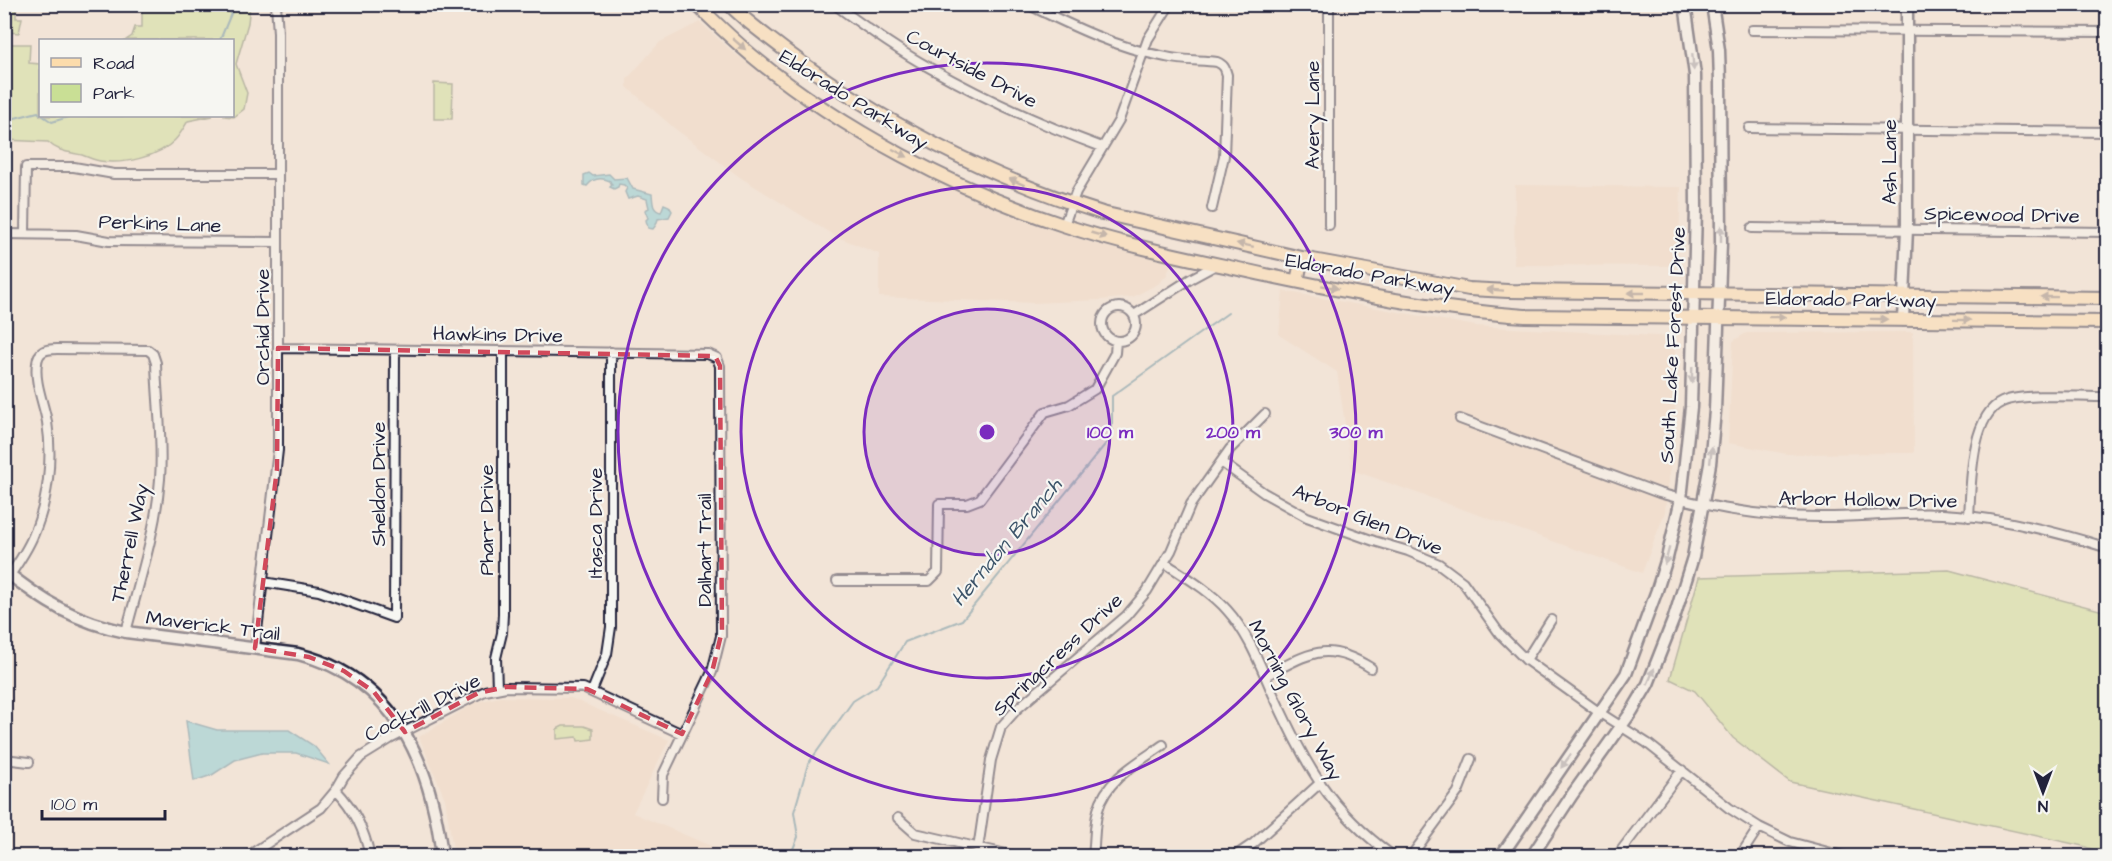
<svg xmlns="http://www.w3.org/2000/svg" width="2112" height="861" viewBox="0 0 2112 861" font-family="'Architects Daughter',sans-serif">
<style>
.built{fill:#efd8c4}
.green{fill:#c9df95;stroke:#768068;stroke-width:1.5}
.water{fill:#7ac9d6;stroke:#578698;stroke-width:1.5}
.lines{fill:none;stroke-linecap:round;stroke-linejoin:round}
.stream{stroke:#578698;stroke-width:2}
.street-casing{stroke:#22223b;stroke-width:12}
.secondary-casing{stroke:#22223b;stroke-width:15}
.primary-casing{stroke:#22223b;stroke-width:16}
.street{stroke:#f6f6f2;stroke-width:8}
.secondary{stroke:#f6f6f2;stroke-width:10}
.primary{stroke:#fcdcac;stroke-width:12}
.oneway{fill:#8f7f74}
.oneway2{fill:#9797a0}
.marked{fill:none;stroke:#d1495b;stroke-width:4.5;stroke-dasharray:12 8;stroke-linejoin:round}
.ring{fill:none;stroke:#7b2cbf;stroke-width:3}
.labels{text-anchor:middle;stroke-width:4.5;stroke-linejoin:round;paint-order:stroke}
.street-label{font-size:20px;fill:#22223b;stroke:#f6f6f2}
.water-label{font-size:21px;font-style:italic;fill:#3c546a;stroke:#f6f6f2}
.centre{fill:#7b2cbf;stroke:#f6f6f2;stroke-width:3}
.ring-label{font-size:18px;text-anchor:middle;font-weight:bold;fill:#7b2cbf;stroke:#f6f6f2;stroke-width:4.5;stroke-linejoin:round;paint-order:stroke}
</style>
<rect width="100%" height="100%" fill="#f2e4d7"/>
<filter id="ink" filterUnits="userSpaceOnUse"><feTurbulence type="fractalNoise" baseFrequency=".0167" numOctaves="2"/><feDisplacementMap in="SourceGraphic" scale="12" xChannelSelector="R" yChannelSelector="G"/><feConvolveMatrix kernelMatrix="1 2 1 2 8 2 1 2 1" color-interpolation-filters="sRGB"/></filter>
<g filter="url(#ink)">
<!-- built -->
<path class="built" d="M700 22 734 53 870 146 932 179 992 207 1090 242 1171 263 1167 275 1158 284 1133 297 1100 300 1034 303 879 297V254L835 236 741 178 674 128 627 87V79L660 42Z
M1515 185 1681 187 1678 266 1514 265Z
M1283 291 1476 326 1675 337V423L1665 512 1642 573 1352 470 1337 372 1279 335Z
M1913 332 1914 453 1787 454 1728 443 1733 341 1746 333Z
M500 697 571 698 669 740 633 813 735 856H454L445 799 419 737 476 702Z"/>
<!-- green -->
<path class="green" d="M4 5H16V18H22L19 33 7 32 8 40 12 44H30L29 63 40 64V116H213L188 121C184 127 180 135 175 140 159 157 122 165 100 161 94 160 88 157 82 155 69 152 58 152 48 142L5 140Z
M142 5H250L248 23 236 64 247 93 244 109 234 117 223 116H232V40H126L132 36 135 27H142Z
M434 83 453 84 452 119H434Z
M1949 570 2107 612V855L2083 846 1790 782 1733 738 1695 691 1670 679 1699 577Z
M563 726H584L593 729V739L578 741 577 737 557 739V729Z"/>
<!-- water -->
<path class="water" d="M589 173 593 176 609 174 614 179 627 178 633 189 652 194C653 203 652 210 661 212L664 204 669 206 672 211 669 217 658 219 656 225 653 229 648 228 646 220 648 218 645 210 649 208 647 199 638 196 628 199 625 192 627 188 624 185 619 184 618 187 614 189 610 187 612 185 610 181C601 177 593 178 587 186L584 185V175Z
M186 721 217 730H289L314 746 329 764 296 753H262L235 760 212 775 194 781Z"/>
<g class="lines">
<!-- stream -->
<path class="stream" d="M220 40 235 4
M43 116 52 122 71 116
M105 116H106
M4 117 11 119 38 112 40 114
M790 856 798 837 794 812 808 764 853 701 877 686 905 642 962 620 1112 436V396L1228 313"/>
<defs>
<path id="street" d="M834 4C865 27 897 50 930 68 985 99 1042 125 1102 147
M1027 4C1072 26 1117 48 1166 57 1183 61 1200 60 1217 62 1224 65 1225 68 1227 75L1224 156 1212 208
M1329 4V225
M1045 13 1050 4
M1752 30 2108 32
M1749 128 2108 132
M1064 225 1076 192 1119 120 1148 39 1170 4
M1752 228 2108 232
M4 234 76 235 109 241 278 242
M25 234 26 167H74L114 174H278
M1102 324a17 17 0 1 1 34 0a17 17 0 1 1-34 0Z
M1134 315 1192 278 1216 265
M278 348 708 354 717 358 720 366 721 636 712 672 663 775 662 798
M1460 419 1659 493C1713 509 1772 518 1829 517 1867 517 1905 512 1943 514 1998 517 2055 531 2108 548
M1221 462 1264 493 1307 517 1374 541 1408 551 1439 564 1463 582 1500 634 1526 660 1600 713 1647 743 1729 808 1759 827 1790 842 1843 856
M1969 517C1971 487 1970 416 2002 402 2022 393 2083 397 2108 397
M1165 563C1186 577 1210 591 1227 610 1248 633 1260 665 1273 694 1306 765 1328 809 1393 856
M837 581H929L938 572 939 504H967L980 499 1045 412 1069 405 1095 389 1115 353 1116 341
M263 582 319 591 394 618 395 350
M4 584C14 569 26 553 33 536 48 502 53 459 47 422 44 404 34 382 37 363 38 351 46 349 57 349L148 350 153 354 156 363C157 402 163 440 160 479 156 531 139 582 126 632
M255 648 278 450V33L276 4
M1526 660 1551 620
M1265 676C1309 654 1325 639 1371 668
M497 688 496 658 502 633 503 614V351
M592 691 607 654 611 627V352
M4 759 29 762
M336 790C355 810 364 830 370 856
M898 818 915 833 1015 856
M978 849 991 760 1001 727 1017 709 1126 616 1147 591 1171 551 1191 504 1230 449 1265 414
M248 856 321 808 336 790 344 776 361 757 390 739 485 691 506 687 583 688 682 734
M1093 856C1095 841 1094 825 1098 810 1106 779 1139 762 1163 745
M1235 856 1254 843 1319 784
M1411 856 1458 792 1471 759
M1617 856 1682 770
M1740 856 1759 827"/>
<path id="secondary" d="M1903 320 1907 229V4
M4 570C43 602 77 622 126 632L298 654C396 678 431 764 442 856
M1501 856 1626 674 1657 590 1667 558 1681 499 1691 407 1696 209 1695 75 1685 4
M1532 856 1572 795 1632 711 1648 684 1674 618 1693 557 1710 464 1715 411 1721 243 1720 82 1719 50 1712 4"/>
<path id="primary" d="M696 4C716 23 735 42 756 59 841 129 959 191 1063 225 1129 247 1198 260 1266 275 1351 293 1438 310 1525 316L2108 322
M729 4C746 22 767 36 786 51 880 122 990 178 1102 213L1302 258 1469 289 1508 291 2108 298
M1297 281 1302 258"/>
</defs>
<!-- street casing -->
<use href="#street" class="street-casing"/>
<!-- secondary casing -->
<use href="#secondary" class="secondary-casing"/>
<!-- primary casing -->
<use href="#primary" class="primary-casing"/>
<!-- street -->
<use href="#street" class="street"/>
<!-- secondary -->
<use href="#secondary" class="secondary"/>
<!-- primary -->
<use href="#primary" class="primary"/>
</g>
<!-- one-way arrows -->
<defs><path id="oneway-solid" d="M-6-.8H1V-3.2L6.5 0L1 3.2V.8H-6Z" transform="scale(1.5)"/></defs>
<g class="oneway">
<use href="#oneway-solid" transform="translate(739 44) rotate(41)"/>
<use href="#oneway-solid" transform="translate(900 153) rotate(28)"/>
<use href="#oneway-solid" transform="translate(1017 182) rotate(-157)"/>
<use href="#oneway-solid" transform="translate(1099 235) rotate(16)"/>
<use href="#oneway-solid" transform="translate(1245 245) rotate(-168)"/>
<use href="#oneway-solid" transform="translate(1330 287) rotate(10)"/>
<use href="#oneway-solid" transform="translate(1495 290) rotate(-176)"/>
<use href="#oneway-solid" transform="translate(1636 293) rotate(180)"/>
<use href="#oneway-solid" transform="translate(2049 297) rotate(-179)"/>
<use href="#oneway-solid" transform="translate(1777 317)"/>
<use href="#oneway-solid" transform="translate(1879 319) rotate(1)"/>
<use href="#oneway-solid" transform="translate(1962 320) rotate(1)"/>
</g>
<g class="oneway2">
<use href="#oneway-solid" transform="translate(1693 62) rotate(85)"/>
<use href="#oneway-solid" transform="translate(1721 234) rotate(-90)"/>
<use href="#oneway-solid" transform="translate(1692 375) rotate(92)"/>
<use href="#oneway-solid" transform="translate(1711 455) rotate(-84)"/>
<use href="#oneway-solid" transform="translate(1667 556) rotate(105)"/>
<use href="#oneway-solid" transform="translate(1651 676) rotate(-67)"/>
<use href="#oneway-solid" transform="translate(1566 761) rotate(126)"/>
</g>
</g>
<!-- marked area -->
<path d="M0 0H2112V861H0ZM278 348 715 356 720 366 722 631 712 672 682 734 587 689 506 687 478 693 405 732 374 692 344 671 309 657 255 648 277 469Z" fill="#f2e4d7" fill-opacity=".55" fill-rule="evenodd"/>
<path class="marked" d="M278 348 715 356 720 366 722 631 712 672 682 734 587 689 506 687 478 693 405 732 374 692 344 671 309 657 255 648 277 469Z"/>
<!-- distance rings -->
<circle cx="987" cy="432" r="123" fill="#7b2cbf" fill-opacity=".12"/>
<g class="ring">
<circle cx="987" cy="432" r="123"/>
<circle cx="987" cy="432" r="246"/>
<circle cx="987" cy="432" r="369"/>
</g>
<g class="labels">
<!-- street labels -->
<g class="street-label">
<text transform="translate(972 68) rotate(28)" y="7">Courtside Drive</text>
<text transform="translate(854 99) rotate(32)" y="7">Eldorado Parkway</text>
<text transform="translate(1312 115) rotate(-90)" y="7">Avery Lane</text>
<text transform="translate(1889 162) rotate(-90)" y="7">Ash Lane</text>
<text transform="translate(2002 214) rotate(1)" y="7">Spicewood Drive</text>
<text transform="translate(160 223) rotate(2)" y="7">Perkins Lane</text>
<text transform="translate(1370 274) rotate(10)" y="7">Eldorado Parkway</text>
<text transform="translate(1851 299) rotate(1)" y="7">Eldorado Parkway</text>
<text transform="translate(262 327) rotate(-90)" y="7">Orchid Drive</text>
<text transform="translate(498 334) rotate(1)" y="7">Hawkins Drive</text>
<text transform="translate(1672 345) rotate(-87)" y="7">South Lake Forest Drive</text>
<text transform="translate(378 484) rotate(-90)" y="7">Sheldon Drive</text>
<text transform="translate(1868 499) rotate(1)" y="7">Arbor Hollow Drive</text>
<text transform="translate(1368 519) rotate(22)" y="7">Arbor Glen Drive</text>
<text transform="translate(486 520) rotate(-90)" y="7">Pharr Drive</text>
<text transform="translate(595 523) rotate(-90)" y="7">Itasca Drive</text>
<text transform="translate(129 543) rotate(-78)" y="7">Therrell Way</text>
<text transform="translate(704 550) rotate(-90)" y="7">Dalhart Trail</text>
<text transform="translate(213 625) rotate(7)" y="7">Maverick Trail</text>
<text transform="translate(1057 654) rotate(-43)" y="7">Springcress Drive</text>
<text transform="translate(1296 700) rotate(62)" y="7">Morning Glory Way</text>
<text transform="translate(422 707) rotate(-27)" y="7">Cockrill Drive</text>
</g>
<!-- water labels -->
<g class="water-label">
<text transform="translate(1006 542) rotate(-50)" y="7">Herndon Branch</text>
</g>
</g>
<circle cx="987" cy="432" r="9" class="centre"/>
<g class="ring-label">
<text x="1110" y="438">100 m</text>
<text x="1233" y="438">200 m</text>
<text x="1356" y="438">300 m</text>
</g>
<!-- margin -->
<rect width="2112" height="861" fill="none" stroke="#f6f6f2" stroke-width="24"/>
<rect x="12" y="12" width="2088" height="837" fill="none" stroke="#22223b" stroke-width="2" filter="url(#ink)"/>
<!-- legend -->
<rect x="39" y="39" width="195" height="78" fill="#f6f6f2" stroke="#a1a1a9" stroke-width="1.5"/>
<rect x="51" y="58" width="30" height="9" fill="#fcdcac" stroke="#a1a1a9" stroke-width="1.5"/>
<text x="93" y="69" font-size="18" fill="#22223b">Road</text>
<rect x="51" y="84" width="30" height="18" fill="#c9df95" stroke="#a1a1a9" stroke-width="1.5"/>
<text x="93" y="99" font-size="18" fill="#22223b">Park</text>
<!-- north arrow -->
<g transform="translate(2043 792) rotate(180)" stroke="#f6f6f2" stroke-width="4.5" paint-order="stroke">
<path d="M0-4.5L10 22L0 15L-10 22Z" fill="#22223b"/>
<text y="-9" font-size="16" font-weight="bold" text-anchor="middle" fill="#22223b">N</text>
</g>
<!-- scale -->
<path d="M42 810v9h123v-9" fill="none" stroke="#22223b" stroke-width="3"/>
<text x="51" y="810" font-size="18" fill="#22223b" stroke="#f6f6f2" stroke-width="4.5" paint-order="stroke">100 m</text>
</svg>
